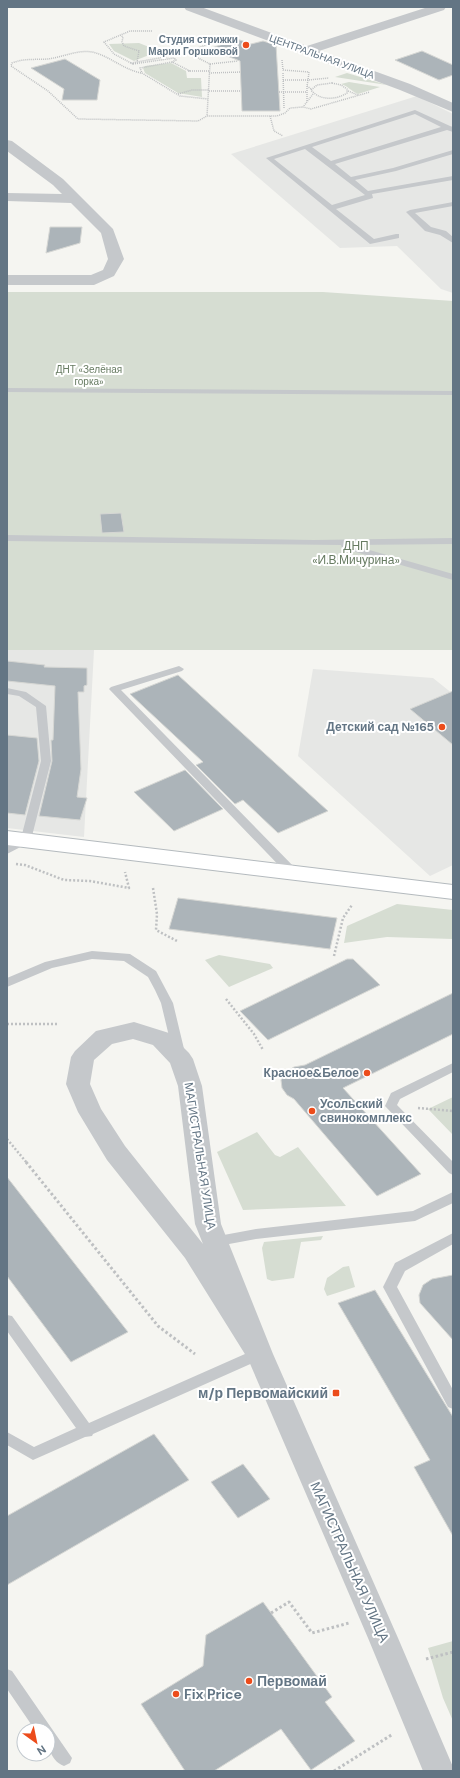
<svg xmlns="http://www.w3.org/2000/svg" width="460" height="1778" viewBox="0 0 460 1778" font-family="'DM Sans',sans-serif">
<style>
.built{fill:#e6e7e5}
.green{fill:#d6ddd2}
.building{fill:#acb4b9;stroke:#d6d7d4}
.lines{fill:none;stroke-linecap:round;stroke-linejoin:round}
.secondary-casing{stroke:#b4babe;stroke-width:2}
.path-far2{stroke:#bec0c2;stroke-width:1.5;stroke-dasharray:1 1;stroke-linecap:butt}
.path-far1{stroke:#bec0c2;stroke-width:2.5;stroke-dasharray:2 2;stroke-linecap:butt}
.path{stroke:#bec0c2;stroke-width:3;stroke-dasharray:2.5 2.5;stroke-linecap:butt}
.lane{fill:#c5c8cb;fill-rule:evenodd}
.street{fill:#c5c8cb;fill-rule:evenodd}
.secondary{fill:#fff;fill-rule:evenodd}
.poi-dot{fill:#ec4c1b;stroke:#fff;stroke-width:1.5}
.labels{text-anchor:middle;stroke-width:4;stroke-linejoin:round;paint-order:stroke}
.far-poi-label{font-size:10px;font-weight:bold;fill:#637584;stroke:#fff;text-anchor:end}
.far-street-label{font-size:10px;fill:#637584;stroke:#fff}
.far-park-label{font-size:10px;fill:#677b62;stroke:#fff}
.park-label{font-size:12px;fill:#677b62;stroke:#fff}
.poi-label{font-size:12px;font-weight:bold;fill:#637584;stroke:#fff;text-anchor:end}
.street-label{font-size:12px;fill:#637584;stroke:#fff}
.near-poi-label{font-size:14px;font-weight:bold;fill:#637584;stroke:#fff;text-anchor:start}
.near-street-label{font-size:14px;fill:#637584;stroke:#fff}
</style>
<rect width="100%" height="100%" fill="#f5f5f1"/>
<!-- built -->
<path class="built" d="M417 96 453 114V293L441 289 397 246 340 248 231 154Z
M7 650H94L84 837 7 828Z
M313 669 433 678 453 694V865L430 876 298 756Z"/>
<!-- green -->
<path class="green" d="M139 43 159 51 134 61 114 51 109 44Z
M171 63 186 71 187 78H201L202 97 178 93 145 73 143 68 145 66Z
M347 73 387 85 335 77Z
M349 82 380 87 358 94C351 91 348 86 341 84Z
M7 292H323L453 301V650H7Z
M397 904 453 910V939L387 937 344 943 347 926Z
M219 955 270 964 273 968 229 987 205 960Z
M453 1097V1135L428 1109Z
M257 1132 275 1155 280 1157 298 1147 346 1206 243 1210 217 1152Z
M323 1236 321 1240 301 1242 294 1278 272 1281 267 1279 262 1248 264 1242Z
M349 1266 355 1287 327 1296 324 1289 327 1278 343 1267Z
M453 1641V1721L443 1698 428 1648Z"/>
<!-- building -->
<path class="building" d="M237 39 251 44 263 41 276 45 280 111H242L240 61 209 49Z
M422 51 453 65V75L439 80 395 60Z
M65 59 100 80 97 100H62L64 89 31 68Z
M50 227H82L80 243 46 253Z
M121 513 124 532 102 533 100 514Z
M7 661 45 665 44 667 87 668V685L84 686V692H78L81 769 77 797 87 798 80 820 39 816 52 761 51 740H53L55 686 7 681Z
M178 675 328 811 278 833 243 800 235 804 196 765 203 762 130 694Z
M453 691V745L410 709Z
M7 735 37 738 39 761 25 815 7 813Z
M185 770 223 809 174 831 134 792Z
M178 898 337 918 330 949 169 929Z
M347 959H353L380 985 268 1040 240 1011Z
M453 993V1034L343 1088 421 1174 377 1196 294 1099 287 1095 282 1088 281 1080 286 1072 294 1067 305 1065Z
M7 1177 128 1332 71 1362 7 1276Z
M453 1275V1340L420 1303 419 1295 423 1285 432 1279Z
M375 1290 453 1417V1536L414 1467 430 1460 338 1303Z
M154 1434 189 1480 7 1585V1516Z
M243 1464 270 1499 238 1518 211 1482Z
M263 1602 332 1697 325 1702 355 1741 311 1770 281 1729 214 1771H185L141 1704 203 1666 206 1635Z"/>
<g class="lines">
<defs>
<path id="secondary" d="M7 831 453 885V899L7 845Z"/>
</defs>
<!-- secondary casing -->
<use href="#secondary" class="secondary-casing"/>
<!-- path-far2 -->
<path class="path-far2" d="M120 35 123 37 122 42 124 46 139 51 137 62
M226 38 192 50 188 53 210 64 207 116H277L285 113 290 108 303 107
M282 60 283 70 309 72
M131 63 114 54 104 42 130 31H152
M133 64 131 63 188 53
M133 64 174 58 176 60 172 62
M210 64 238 61
M188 71H210
M190 71 172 62 140 68 142 73 180 96 208 99
M141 73C123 69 112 58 96 53 81 48 63 57 48 59 35 60 24 58 12 63L11 66 48 91 78 119 198 121 207 116
M209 73 241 72
M283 73 284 108
M283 80H308L309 72
M332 83 341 85 347 89V93C336 100 320 101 311 90L317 85Z
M307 86V102
M311 89 307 86 308 80 329 78
M209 91H241
M348 91 358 95
M279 92H307
M178 94 192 90H209
M313 94 303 107 311 109 370 92
M270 116 274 131 283 136"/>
<!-- path-far1 -->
<path class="path-far1" d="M16 864 25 865 64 880 90 881 129 888 125 872
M153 888 157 914 156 930 177 941
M334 956 343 918 352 905
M226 999 254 1034 263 1050
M7 1024H58
M418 1108 453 1111
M7 1139 27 1163"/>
<!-- path -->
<path class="path" d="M26 1162 158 1326 195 1354
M271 1613 289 1602 312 1633 349 1623
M426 1659 453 1652
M334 1771 393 1734"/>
<!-- lane -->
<path class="lane" d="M415 110 450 126 453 127V132L447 130 335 164 351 177 393 168 453 150V154L396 171 355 180 368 191 453 176V180L372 194 373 198 336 209 374 239 396 234H399V238L370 244 266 158ZM415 114 441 127 331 161 312 147ZM305 149 365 195 332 205 274 159Z
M453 202V206L415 213 431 227 446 231 453 237V243L440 235 425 231 406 212 410 210Z
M7 388 453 391V395L7 392Z
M7 535 314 540 453 538V544L352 545 453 574V580L342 548 341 545 7 541Z
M179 666 184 669 182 671 121 690 298 871 299 874 298 877H290L109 689 111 687Z
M7 688 26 692 46 706 51 761 31 840 30 842 7 854V845L21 838 41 761 36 707 19 696 7 694Z
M92 951 130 954 156 971 173 1003 185 1053 183 1056 179 1057 175 1056 173 1053 161 1003 155 990 148 977 124 961 92 959 52 968 7 987V978L45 962Z
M453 1063V1072L400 1099 397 1105 453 1162V1175L449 1173 385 1106 391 1093Z
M453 1192V1203L415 1221 256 1239 213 1247 208 1246 207 1242 208 1238 213 1237 256 1229 413 1211Z
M453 1233V1244L405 1271 397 1287 453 1390V1409L448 1407 383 1287 395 1263Z
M7 1315 12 1316 89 1423 254 1350 259 1348 264 1350 266 1354 264 1358 93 1434 92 1436 85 1437 33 1460 7 1445V1432L34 1447 76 1428 7 1331Z
M7 1669 12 1671 72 1758 70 1763 64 1766C49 1760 48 1744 48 1730H35L7 1689Z"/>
<!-- street -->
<path class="street" d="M184 7H201L307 46 428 7H446L444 10 319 51 410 84 453 103V112L400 90 186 10Z
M7 140 12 141 63 179 113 229 124 259 114 276 94 285H7V275H91L103 270 108 259 101 233 71 203 7 201V193L62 194 53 185 7 151Z
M134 1022 169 1033 189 1053 193 1059 202 1086 221 1224 273 1354 398 1638 453 1767V1771H423L368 1638 248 1359 185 1258 107 1160 78 1112 66 1084 71 1057 75 1051 96 1031ZM133 1039 153 1045 170 1063 178 1086 195 1224 203 1244 125 1146 101 1109 90 1084 94 1060 112 1044Z"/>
<!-- secondary -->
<use href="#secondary" class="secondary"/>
</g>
<!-- markers -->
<g class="poi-dot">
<circle cx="246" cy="45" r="4"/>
<circle cx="442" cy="727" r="4"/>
<circle cx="367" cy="1073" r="4"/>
<circle cx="312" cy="1111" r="4"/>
<rect x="332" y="1389" width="8" height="8" rx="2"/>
<circle cx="249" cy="1681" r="4"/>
<circle cx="176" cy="1694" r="4"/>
</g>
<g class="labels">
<!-- far-poi labels -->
<g class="far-poi-label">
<text x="238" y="43">Студия стрижки<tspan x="238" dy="12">Марии Горшковой</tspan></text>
</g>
<!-- far-street labels -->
<g class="far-street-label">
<text transform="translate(322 56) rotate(20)" y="4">ЦЕНТРАЛЬНАЯ УЛИЦА</text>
</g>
<!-- far-park labels -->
<g class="far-park-label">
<text x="89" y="373">ДНТ «Зелёная<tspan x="89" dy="12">горка»</tspan></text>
</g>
<!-- park labels -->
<g class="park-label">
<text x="356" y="550">ДНП<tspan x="356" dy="14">«И.В.Мичурина»</tspan></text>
</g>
<!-- poi labels -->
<g class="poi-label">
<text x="434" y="731">Детский сад №165</text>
<text x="359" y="1077">Красное&amp;Белое</text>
<text x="320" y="1108" text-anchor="start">Усольский<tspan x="320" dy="14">свинокомплекс</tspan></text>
</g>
<!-- street labels -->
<g class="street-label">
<text transform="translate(200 1156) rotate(81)" y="4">МАГИСТРАЛЬНАЯ УЛИЦА</text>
</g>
<!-- near-poi labels -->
<g class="near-poi-label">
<text x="328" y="1398" text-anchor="end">м/р Первомайский</text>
<text x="257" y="1686">Первомай</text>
<text x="184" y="1699">Fix Price</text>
</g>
<!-- near-street labels -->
<g class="near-street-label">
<text transform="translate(350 1562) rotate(66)" y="5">МАГИСТРАЛЬНАЯ УЛИЦА</text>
</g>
</g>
<!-- border -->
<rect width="460" height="1778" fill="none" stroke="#637584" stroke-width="16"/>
<!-- north arrow -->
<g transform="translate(36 1742) rotate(147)"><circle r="19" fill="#ffffff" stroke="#c1c8ce"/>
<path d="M0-3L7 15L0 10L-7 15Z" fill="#ec4c1b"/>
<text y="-6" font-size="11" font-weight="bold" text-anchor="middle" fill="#637584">N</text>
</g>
</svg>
